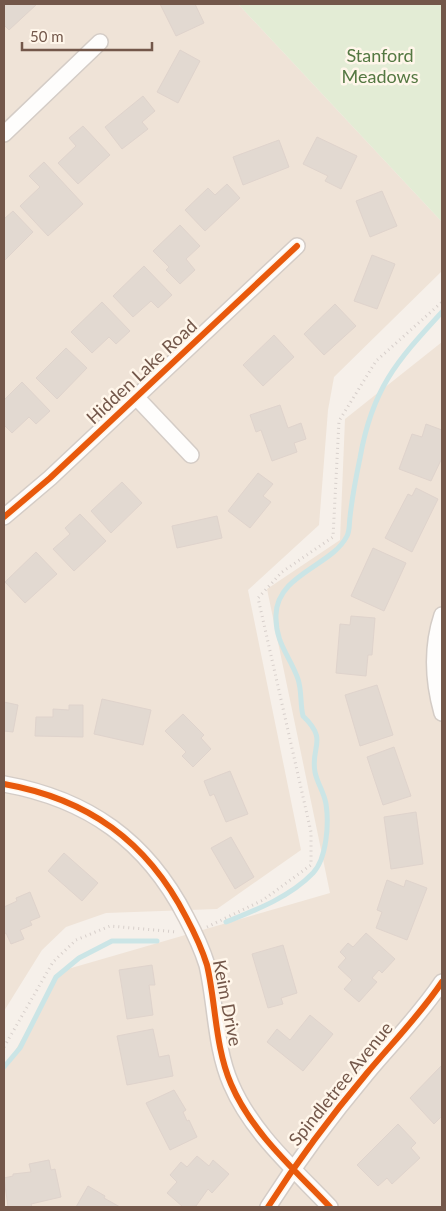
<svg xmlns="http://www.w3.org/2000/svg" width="446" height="1211" viewBox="0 0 446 1211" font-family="Lato,sans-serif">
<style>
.residential{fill:#efe3d7}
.green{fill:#e3ecd5}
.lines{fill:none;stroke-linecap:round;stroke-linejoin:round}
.stream{stroke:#cbe5e6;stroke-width:5}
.building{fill:#e2d9d1;stroke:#dfd3cc}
.minor-casing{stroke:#d4ccc6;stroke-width:18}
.path{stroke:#d7cfcb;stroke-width:3;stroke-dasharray:1 4;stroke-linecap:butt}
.minor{stroke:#fefdfc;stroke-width:15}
.cycleway-casing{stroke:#fff6ea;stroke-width:9}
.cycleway{stroke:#e8590c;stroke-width:6}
.labels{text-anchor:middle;stroke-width:5;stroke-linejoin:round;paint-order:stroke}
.park-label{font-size:18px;fill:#547842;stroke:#fff6ea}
.street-label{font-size:18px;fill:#73574a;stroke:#fff6ea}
</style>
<rect width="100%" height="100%" fill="#f6f0ea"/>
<!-- residential -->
<path class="residential" d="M4 4H238L442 222V271L334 377 328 410 319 525 248 590 301 850 217 909 106 913 66 927 42 950 4 1011Z
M442 342V1207H4V1070L61 971 330 893 267 589 340 540 345 419Z"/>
<!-- green -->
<path class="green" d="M238 4H442V222Z"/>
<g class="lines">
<!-- stream -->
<path class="stream" d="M226 922C256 910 290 897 313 873 327 858 329 823 326 804 324 792 317 783 315 772 310 746 329 741 303 716 300 704 302 691 298 679 290 656 275 643 276 615 277 574 332 566 347 536 350 530 349 524 350 517 352 498 356 477 360 458 372 389 396 362 442 312
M4 1067 20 1048 56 977 79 958 112 941H157"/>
</g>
<!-- building -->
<path class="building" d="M4 4H37L9 30 4 25Z
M160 4H195L204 23 176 36Z
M180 50 200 61 178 103 157 92Z
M143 96 155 111 142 122 148 129 122 149 105 127Z
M83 126 110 155 78 184 58 163 76 146 69 138Z
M317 137 357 156 341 189 325 181 328 176 303 164Z
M279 140 289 167 243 185 233 157Z
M44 162 83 204 48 236 20 206 40 187 29 176Z
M227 184 240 198 205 231 185 210 208 188 215 195Z
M382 191 397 226 370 237 356 201Z
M13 211 33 232 4 261V219Z
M180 225 200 246 186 259 195 270 180 284 166 270 169 267 153 251Z
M372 255 395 264 377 309 354 301Z
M144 266 172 295 158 308 151 301 133 317 113 296Z
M102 302 130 331 116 344 109 337 92 353 71 332Z
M335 304 356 326 324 355 304 334Z
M274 335 294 357 263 386 243 365Z
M66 348 87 368 57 399 36 378Z
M22 382 50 411 36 424 29 417 12 433 4 425V400Z
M280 405 288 428 301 423 306 439 294 443 297 452 272 461 261 430 256 432 250 415Z
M426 424 442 430V458L431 481 399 469 412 434 422 437Z
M258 473 273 484 263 496 271 502 250 528 228 511Z
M122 482 142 503 111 533 91 511Z
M416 488 438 499 412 552 385 538 408 494 412 496Z
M80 514 106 541 74 571 53 549 70 534 65 528Z
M217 516 222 538 177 548 172 526Z
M373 548 406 563 384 611 351 596Z
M36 552 57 574 25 603 5 582Z
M351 616 375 618 372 655H368L366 676 336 673 340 624 350 625Z
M377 685 393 735 360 746 345 695Z
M102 699 151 710 143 745 94 734Z
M4 702 18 705 13 732 4 731Z
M69 705H83V737L35 736 36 717H53V709L69 710Z
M183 714 204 735 201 738 211 749 193 767 182 756 186 752 165 731Z
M394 747 411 796 383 805 367 757Z
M230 771 248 814 226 822 214 794 210 796 204 781Z
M416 812 423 864 391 869 384 817Z
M231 837 254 877 235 889 211 848Z
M64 853 98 883 82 901 48 871Z
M387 880 404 887 406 880 427 888 407 940 376 928 382 912 377 910Z
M30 892 40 917 30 921 32 925 20 930 24 939 11 944 6 933 4 934V907L17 901 16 898Z
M366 933 395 959 382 973 379 970 372 978 377 982 359 1002 344 989 352 980 338 967 346 958 340 952 348 943 353 947Z
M283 945 297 993 281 998 283 1004 268 1008 252 954Z
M152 965 155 985H149L153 1015 127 1019 119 970Z
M310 1015 333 1034 303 1071 267 1042 277 1029 290 1040Z
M153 1029 159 1057 169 1055 173 1076 127 1085 117 1036Z
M442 1065V1116L434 1124 410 1098Z
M174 1090 186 1110 183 1112 187 1121 189 1120 197 1137 170 1150 146 1103Z
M398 1124 416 1143 411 1148 420 1158 392 1184 387 1178 378 1186 357 1165Z
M197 1156 209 1166 213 1160 229 1174 212 1193 208 1189 196 1206 183 1207 167 1193 177 1182 170 1175 181 1162 187 1167Z
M49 1160 51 1170 55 1169 61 1197 31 1204 32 1207H8L4 1178 13 1176V1174L31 1172 29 1164Z
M88 1186 105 1196 104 1198 120 1207H76Z"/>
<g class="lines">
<defs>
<path id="minor" d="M4 134 100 42
M137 398 191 455
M4 517 50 478 297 246
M442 615C431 648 433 681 442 713
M4 784C88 799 147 841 186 917 194 932 202 949 207 965 216 1004 215 1047 231 1084 252 1133 294 1169 330 1207
M268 1207C298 1160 331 1116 367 1073 392 1043 420 1015 442 982"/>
</defs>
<!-- minor casing -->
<use href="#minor" class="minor-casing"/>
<!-- path -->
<path class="path" d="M207 927 263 900 311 865V832L258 598 282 572 333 537 339 421 376 361 442 302
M4 1047 53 962 76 940 110 926 177 932"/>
<!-- minor -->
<use href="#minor" class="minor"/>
<defs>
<path id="cycleway" d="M4 517 50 478 297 246
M4 784C88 799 147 841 186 917 194 932 202 949 207 965 216 1004 215 1047 231 1084 252 1133 294 1169 330 1207
M268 1207C298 1160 331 1116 367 1073 392 1043 420 1015 442 982"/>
</defs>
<!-- cycleway casing -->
<use href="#cycleway" class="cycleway-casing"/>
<!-- cycleway -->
<use href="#cycleway" class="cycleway"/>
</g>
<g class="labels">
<!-- park labels -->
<g class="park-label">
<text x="380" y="62">Stanford<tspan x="380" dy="21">Meadows</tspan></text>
</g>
<!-- street labels -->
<g class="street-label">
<text transform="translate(142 372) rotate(-43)" y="6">Hidden Lake Road</text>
<text transform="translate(227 1003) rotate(79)" y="6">Keim Drive</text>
<text transform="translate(341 1084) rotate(-51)" y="6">Spindletree Avenue</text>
</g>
</g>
<!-- border -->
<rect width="446" height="1211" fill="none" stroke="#73574a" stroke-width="10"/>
<!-- scale -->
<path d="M22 42v8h130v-8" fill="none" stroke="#73574a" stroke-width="2.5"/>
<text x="30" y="42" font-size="15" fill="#73574a" stroke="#fff6ea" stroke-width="4" paint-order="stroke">50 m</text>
</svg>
